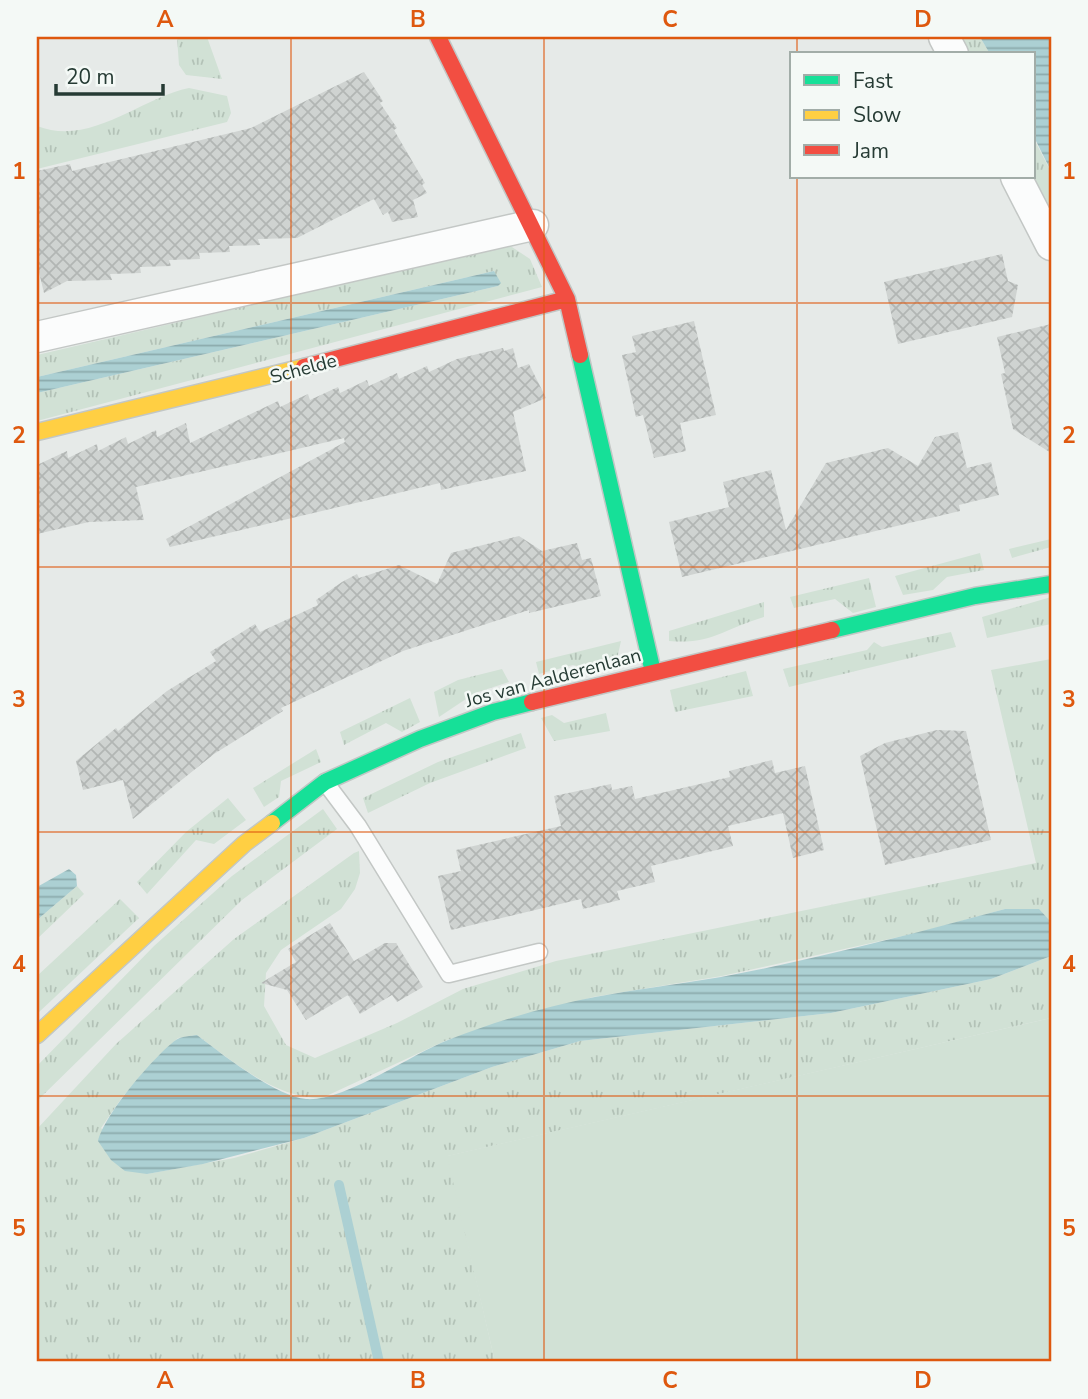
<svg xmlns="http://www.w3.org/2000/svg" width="1088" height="1399" viewBox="0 0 1088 1399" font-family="'Nunito Sans',sans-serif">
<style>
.grass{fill:url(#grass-tufts)}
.park{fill:#d1e1d5}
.water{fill:url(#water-rules)}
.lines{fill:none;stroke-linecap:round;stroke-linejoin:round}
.stream{stroke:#acd0d3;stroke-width:10}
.building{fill:url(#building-cross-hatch)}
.lane-casing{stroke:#c3c7c5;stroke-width:19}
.street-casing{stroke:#c3c7c5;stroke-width:33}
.fast-casing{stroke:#c2c7c5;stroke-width:19}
.slow-casing{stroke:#c2c7c5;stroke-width:19}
.jam-casing{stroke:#c2c7c5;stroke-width:19}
.lane{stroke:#fbfcfc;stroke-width:16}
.street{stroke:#fbfcfc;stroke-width:30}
.fast{stroke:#16e098;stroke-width:16}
.slow{stroke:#ffcf43;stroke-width:16}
.jam{stroke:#f24e42;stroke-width:16}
.grid{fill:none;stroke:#de580e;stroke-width:2;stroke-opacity:0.55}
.labels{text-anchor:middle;stroke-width:5;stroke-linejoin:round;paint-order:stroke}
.street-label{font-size:19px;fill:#263b34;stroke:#f4f9f6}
.neatline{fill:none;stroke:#de580e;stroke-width:2.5}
.grid-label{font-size:23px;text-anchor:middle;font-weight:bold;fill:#de580e}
</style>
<defs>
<pattern id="grass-tufts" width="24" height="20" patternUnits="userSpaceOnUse" patternTransform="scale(1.75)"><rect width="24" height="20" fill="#d1e1d5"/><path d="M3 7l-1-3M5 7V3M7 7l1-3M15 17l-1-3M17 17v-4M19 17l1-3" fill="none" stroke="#b3c2b7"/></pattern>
<pattern id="water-rules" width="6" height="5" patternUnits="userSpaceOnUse" patternTransform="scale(1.75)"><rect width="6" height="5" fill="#acd0d3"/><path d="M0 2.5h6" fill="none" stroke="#8caaac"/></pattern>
<pattern id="building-cross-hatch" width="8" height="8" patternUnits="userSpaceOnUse" patternTransform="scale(1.75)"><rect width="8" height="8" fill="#cfd3d1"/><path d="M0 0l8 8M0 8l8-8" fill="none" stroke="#b2b6b4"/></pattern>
</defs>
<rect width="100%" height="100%" fill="#e6eae8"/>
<!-- grass -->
<path class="grass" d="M177 37H207L222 79 186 75 179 65Z
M953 37H980L990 54H962Z
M189 88 227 96 231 113 227 122 37 169V126C91 147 140 98 189 88Z
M1034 139 1051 172V221L1028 177H1034Z
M509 245 530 259 542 287 37 421V393L498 286 494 271 37 377V355Z
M1051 539V547L1012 558 1009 549Z
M980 553 984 570 947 577 933 590 903 595 895 576Z
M869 578 876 607 853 613 835 599 794 608 790 597Z
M1051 597V624L987 638 982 617Z
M764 602V617C726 628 711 645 669 641V631Z
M951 632 956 647 789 687 783 669 867 650 874 642 882 647Z
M621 641 617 659 599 667 588 669 573 665 539 674 536 662Z
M1051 659V922L1038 909H1005L921 932 722 976 593 997 447 1040 322 1098C277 1099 233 1062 197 1035L178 1038 123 1096 101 1128 147 1174 234 1158 304 1138 492 1067 580 1041 831 1013 991 979 1051 956V1018L448 1156 495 1362H37V1129L116 1044 234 939 354 853 359 851 360 873 355 889 341 909 281 950 266 973 264 1006 286 1045 315 1058 397 1023 463 989 556 961 1036 863 991 670Z
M502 669 509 682 475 693 439 717 434 692 458 680Z
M746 671 753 696 675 712 670 690Z
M410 698 420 722 402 732 386 723 344 745 340 732Z
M606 713 610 731 554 741 541 718 552 715 564 723Z
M521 733 526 748 430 783 368 813 363 798 438 762Z
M316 749 321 762 281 781 279 797 264 807 253 788Z
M228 798 246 820 214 844 196 840 147 894 137 882 186 832Z
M323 809 337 829 242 900 37 1101V1066L154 946 232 876Z
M77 886 84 894 37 939V920Z
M120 899 139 918 37 1014V976Z"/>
<!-- park -->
<path class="park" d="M1051 1018V1362H495L447 1156Z"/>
<!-- water -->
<path class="water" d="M980 37H1051V171L1034 137V54H990Z
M494 271 501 283 498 286 37 393V377Z
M69 869 76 875 77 886 37 920V887Z
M1005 909H1039L1051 922V956L991 979 831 1013 580 1041 492 1067 304 1138 203 1164 147 1174 125 1171 111 1160 98 1141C104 1115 154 1056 176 1040 181 1036 191 1036 197 1035 223 1055 275 1096 306 1099 344 1102 410 1055 448 1040 494 1022 546 1006 595 997 637 989 679 984 721 977 817 959 912 934 1005 909Z"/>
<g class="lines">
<!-- stream -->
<path class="stream" d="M339 1185 379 1362"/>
</g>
<!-- building -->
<path class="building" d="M364 72 383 101 380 103 397 128 394 130 425 183 422 185 427 193 413 200 418 217 392 222 388 212 383 215 374 199 297 238 258 239 260 245 229 246 230 252 199 253 200 259 169 260 171 266 140 267 141 273 110 274 112 280 67 281 44 293 37 264V171L70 164 72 171 251 128Z
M1002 254 1008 281 1018 285 1012 317 898 344 884 282Z
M694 321 716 415 680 423 686 451 654 458 643 415 636 417 622 355 636 352 632 336Z
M1051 324V453L1013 429 1001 374 1005 373 997 337Z
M503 348 504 351 513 348 518 368 529 364 546 398 513 412 526 471 441 490 440 483 170 547 166 539 345 442 344 438 136 487 144 520 89 522 37 534V465L67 451 68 458 97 444 98 451 126 437 128 444 156 430 157 437 186 423 190 443 278 401 280 407 308 394 310 400 338 387 340 393 367 380 369 386 397 373 399 379 427 366 429 372 457 359Z
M958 432 967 468 991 462 999 495 959 505 960 511 682 577 669 522 729 507 723 482 771 470 786 530 826 463 888 448 918 466 935 437Z
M519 536 542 551 577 543 582 560 591 558 601 596 529 613V610L403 651 281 708 283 711 214 754 133 819 123 780 83 790 76 761 116 728 118 731 167 691 216 661 210 652 255 624 260 632 318 605 316 600 342 582 357 574 359 578 399 565 437 584 451 553Z
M937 730 966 731 991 840 885 865 860 756 885 743Z
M772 760 775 773 805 766 824 850 793 858 783 813 728 826 733 846 651 866 655 882 617 891 620 900 583 909 581 899 451 930 438 876 461 871 456 850 561 826 554 796 611 784 612 790 632 786 635 799 730 777 729 771Z
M330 923 354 961 385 943H396L423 987 397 1002 392 995 360 1014 348 995 306 1020 287 990 261 983 296 962 288 949Z"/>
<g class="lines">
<defs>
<path id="lane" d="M325 782 358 826 449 974 539 952"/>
<path id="street" d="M944 37 953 54
M1016 177 1051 245
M37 337 533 225"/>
<path id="fast" d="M580 355 653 672
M832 630 975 596 1051 584
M272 823 325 782 420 739 493 712 532 702"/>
<path id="slow" d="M37 432 304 367
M37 1035 244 844 272 823"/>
<path id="jam" d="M438 37 567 299 580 355
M304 367 567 299
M532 702 832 630"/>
</defs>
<!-- lane casing -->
<use href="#lane" class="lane-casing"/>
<!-- street casing -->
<use href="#street" class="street-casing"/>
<!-- fast casing -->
<use href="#fast" class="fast-casing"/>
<!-- slow casing -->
<use href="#slow" class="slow-casing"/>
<!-- jam casing -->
<use href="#jam" class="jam-casing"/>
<!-- lane -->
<use href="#lane" class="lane"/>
<!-- street -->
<use href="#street" class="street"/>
<!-- fast -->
<use href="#fast" class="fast"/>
<!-- slow -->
<use href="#slow" class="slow"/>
<!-- jam -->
<use href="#jam" class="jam"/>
</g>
<!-- grid -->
<path class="grid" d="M291 37V1362M544 37V1362M797 37V54M797 177V1362M37 303H1051M37 567H1051M37 832H1051M37 1096H1051"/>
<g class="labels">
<!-- street labels -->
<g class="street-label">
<text transform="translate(303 368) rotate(-15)" y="7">Schelde</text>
<text transform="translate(553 677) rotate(-15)" y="7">Jos van Aalderenlaan</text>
</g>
</g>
<!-- border -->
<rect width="1088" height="1399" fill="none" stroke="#f4f9f6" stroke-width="77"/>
<!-- legend -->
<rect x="790" y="52" width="245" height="126" fill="#f4f9f6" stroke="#a2ada8" stroke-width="2"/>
<rect x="804" y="75" width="35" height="10" fill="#16e098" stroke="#a2ada8" stroke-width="2"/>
<text x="853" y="88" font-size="21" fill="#263b34">Fast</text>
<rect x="804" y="110" width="35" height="10" fill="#ffcf43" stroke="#a2ada8" stroke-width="2"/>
<text x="853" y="122" font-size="21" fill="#263b34">Slow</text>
<rect x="804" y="145" width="35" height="10" fill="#f24e42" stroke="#a2ada8" stroke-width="2"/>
<text x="853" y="158" font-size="21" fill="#263b34">Jam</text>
<!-- scale -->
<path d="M56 84v10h107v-10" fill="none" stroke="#263b34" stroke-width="3.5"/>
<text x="66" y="84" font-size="21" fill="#263b34" stroke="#f4f9f6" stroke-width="5" paint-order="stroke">20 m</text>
<rect x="38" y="38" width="1012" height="1322" class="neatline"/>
<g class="grid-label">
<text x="165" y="27">A</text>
<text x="418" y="27">B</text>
<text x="670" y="27">C</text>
<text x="923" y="27">D</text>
<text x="19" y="179">1</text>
<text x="1069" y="179">1</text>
<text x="19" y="443">2</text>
<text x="1069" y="443">2</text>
<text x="19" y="707">3</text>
<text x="1069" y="707">3</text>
<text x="19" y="972">4</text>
<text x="1069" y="972">4</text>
<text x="19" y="1236">5</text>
<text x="1069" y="1236">5</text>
<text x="165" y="1388">A</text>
<text x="418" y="1388">B</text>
<text x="670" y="1388">C</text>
<text x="923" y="1388">D</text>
</g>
</svg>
